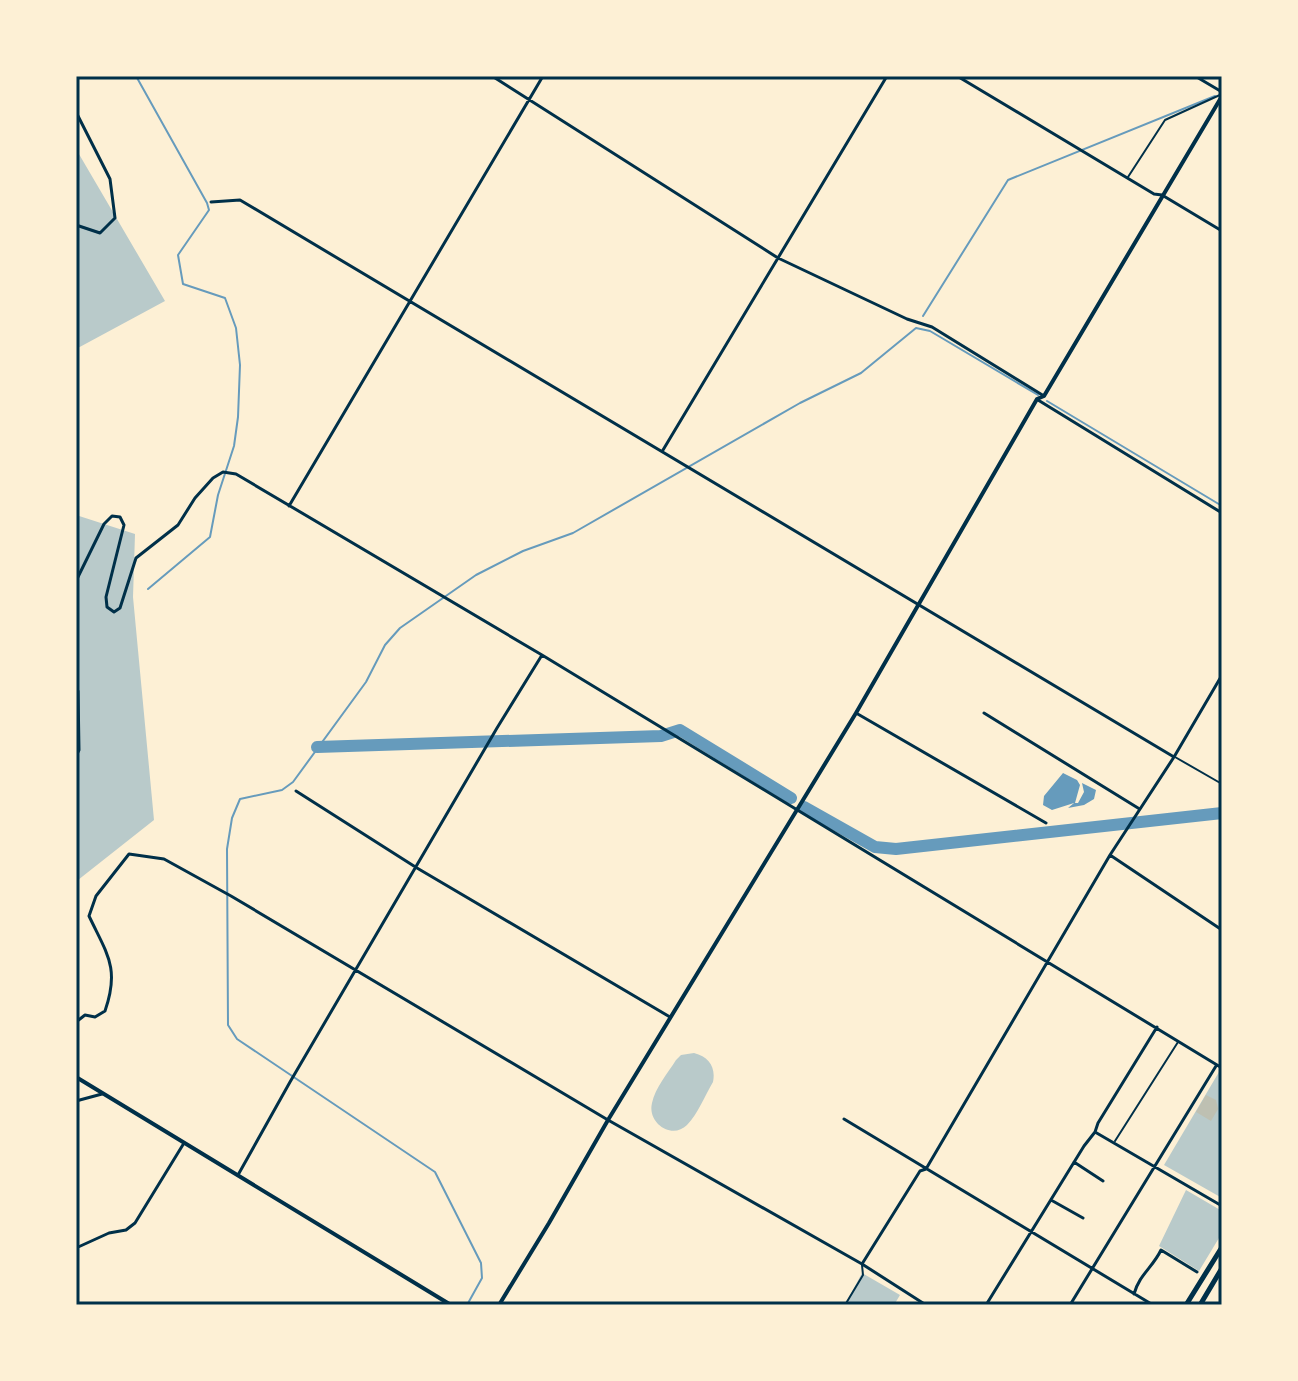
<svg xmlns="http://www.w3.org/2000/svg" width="1298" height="1381" viewBox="0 0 1298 1381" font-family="Overpass,sans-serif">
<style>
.green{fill:#b9caca}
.water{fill:#669bbc}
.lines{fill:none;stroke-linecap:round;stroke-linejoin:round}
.stream{stroke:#669bbc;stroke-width:2}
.river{stroke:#669bbc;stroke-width:12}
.building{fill:#bec0b2}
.service{stroke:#003049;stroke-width:2}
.minor{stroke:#003049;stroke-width:3}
.tertiary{stroke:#003049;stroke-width:4}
.primary{stroke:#003049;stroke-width:5}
.neatline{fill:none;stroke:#003049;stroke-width:3}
</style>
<rect width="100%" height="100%" fill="#fdf0d5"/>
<!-- green -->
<path class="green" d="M76 149 165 301 76 349Z
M76 515 135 534 133 597 154 820 78 880 76 885Z
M694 1053C709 1057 716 1067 713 1082 705 1095 698 1114 687 1125 672 1140 647 1123 652 1103 655 1088 668 1073 676 1060L681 1055Z
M1219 1072 1222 1073V1198L1164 1165Z
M1186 1190 1222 1211V1233L1199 1271 1159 1246Z
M862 1273 900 1295 894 1305H845Z"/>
<!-- water -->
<path class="water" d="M1063 773 1077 780 1080 785 1075 803H1078L1084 792 1082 783 1096 790 1094 799 1084 805 1068 808 1074 803 1052 810 1043 805 1044 796Z"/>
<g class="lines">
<!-- stream -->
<path class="stream" d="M136 76 207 203 209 210 178 255 183 284 225 298 236 328 240 365 238 417 234 446 218 495 210 537 148 589
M923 316 1008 180 1215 96
M1047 401 1222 506
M467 1305 482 1278 481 1263 435 1172 237 1039 228 1025 227 849 232 818 240 799 282 790 293 782 366 682 385 645 400 628 476 575 523 551 573 533 800 403 861 373 916 328 930 331 1038 395"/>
<!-- river -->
<path class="river" d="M317 747 661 736 680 730 791 798
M804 807 875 847 896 849 1222 813"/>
</g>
<!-- building -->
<path class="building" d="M1206 1095 1216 1100 1218 1109 1211 1121 1196 1112Z"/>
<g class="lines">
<!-- service -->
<path class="service" d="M1128 177 1165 120 1222 94
M1175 757 1222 784
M1115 1141 1178 1042
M845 1305 863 1275 862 1265"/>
<!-- minor -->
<path class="minor" d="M492 76 778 258 907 319 932 327 1044 396
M957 76 1154 194 1162 195 1222 231
M1195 76 1222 92
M76 112 110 179 115 218 100 233 76 225
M211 202 240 200 1174 757
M1038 400 1222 513
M663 450 887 76
M289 506 543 76
M76 581 104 524 112 516 120 517 124 525 106 597 107 607 114 612 120 608 136 558 178 525 195 498 213 478 223 472 236 474 542 655 1222 1068
M76 688 78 691 79 750 76 756
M856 713 1046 823
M984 713 1138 808
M296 791 417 868 670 1017
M1110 855 1222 930
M76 1022 85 1015 95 1017 105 1011C120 968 107 954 89 916L96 896 129 854 164 859 231 896 608 1120 862 1264 926 1305
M1157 1027 1098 1123 1095 1132 1222 1206
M76 1101 102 1094
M844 1119 1153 1305
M1074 1162 1103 1181
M238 1175 290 1082 497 728 542 655
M1051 1200 1083 1218
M76 1248 109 1233 126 1230 135 1223 184 1143
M862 1264 920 1171 926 1169 1110 855 1174 757 1222 675
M1134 1294C1139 1275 1153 1267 1161 1250L1197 1272
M986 1305 1084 1146 1095 1132
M1070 1305 1216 1066"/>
<!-- tertiary -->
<path class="tertiary" d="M76 1077 451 1305
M499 1305 549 1223 608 1120 856 713 1037 399 1044 396 1222 96"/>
<!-- primary -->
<path class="primary" d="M1186 1305 1222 1247
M1200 1305 1222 1268"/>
</g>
<!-- border -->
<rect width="1298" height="1381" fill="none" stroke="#fdf0d5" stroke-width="156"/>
<rect x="78" y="78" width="1142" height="1225" class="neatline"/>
</svg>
